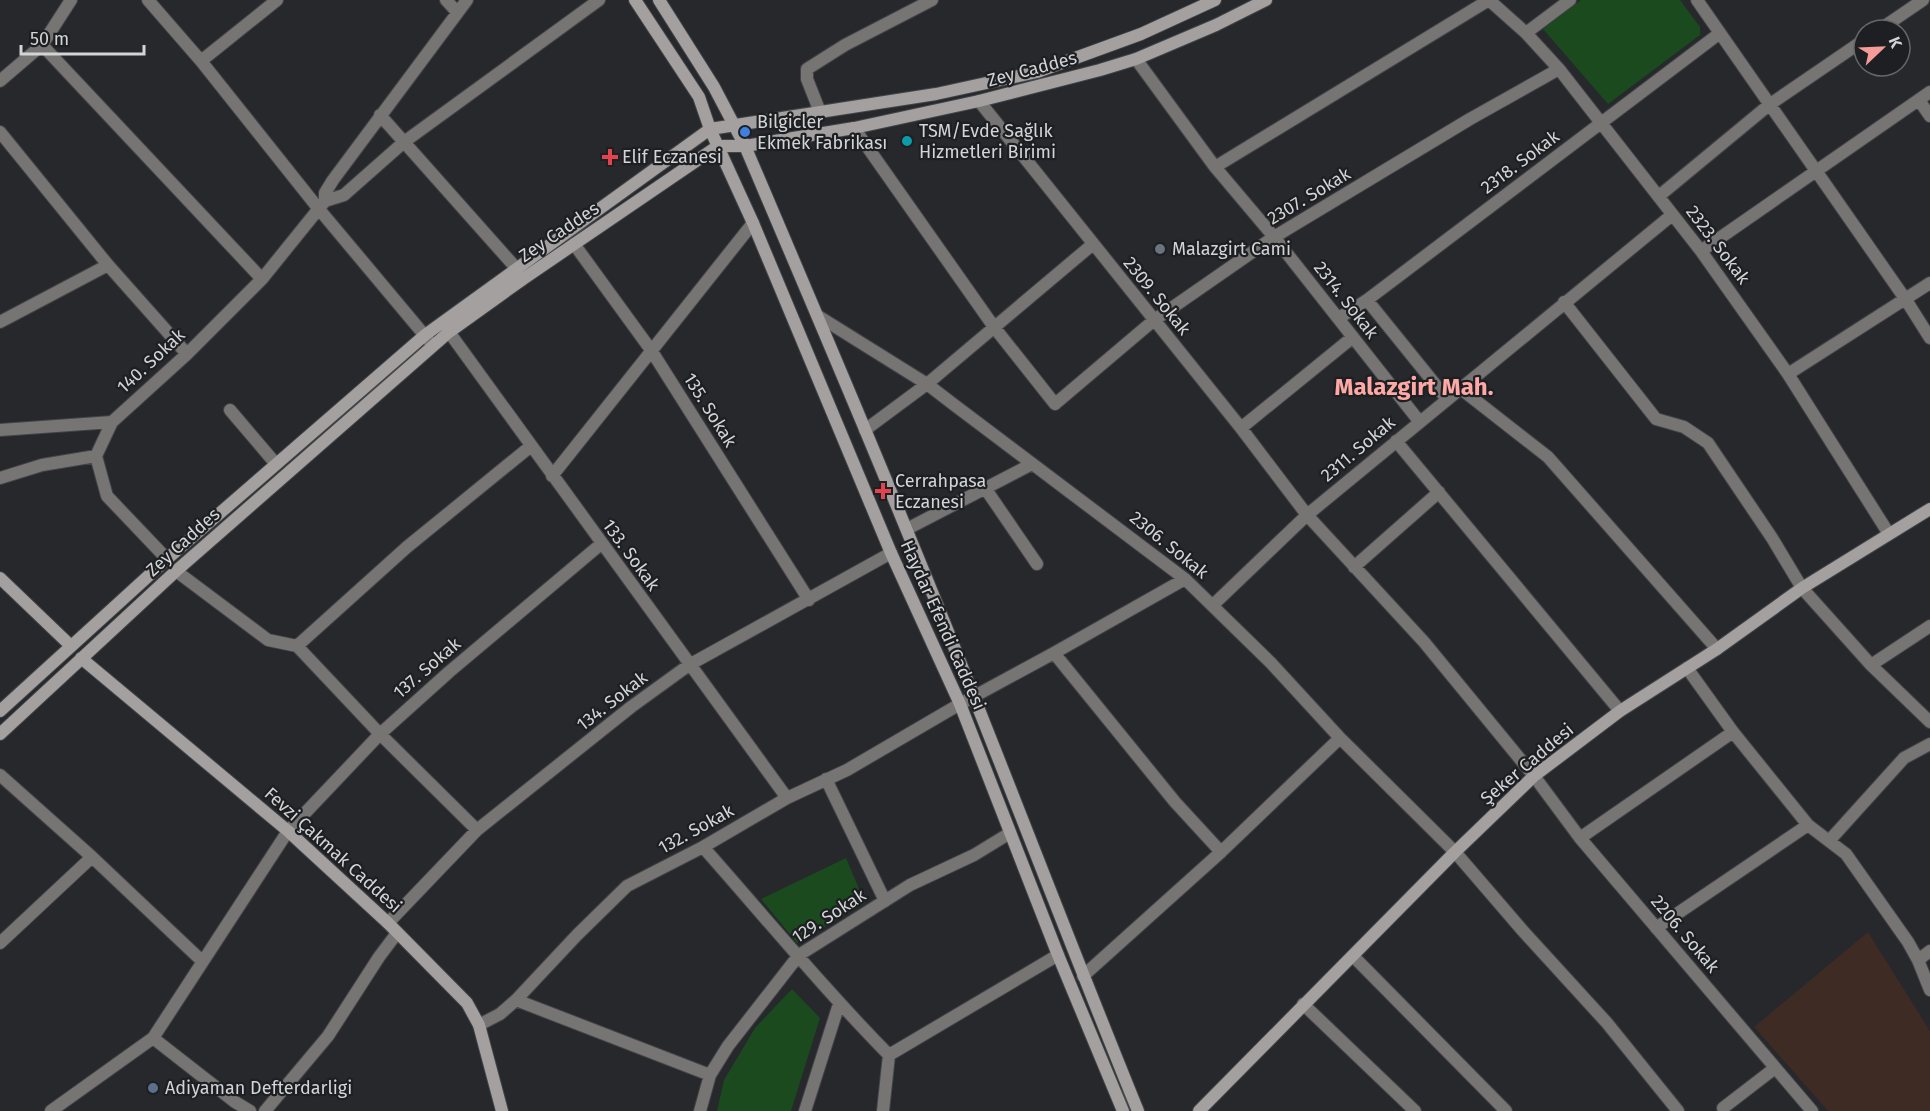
<svg xmlns="http://www.w3.org/2000/svg" width="1930" height="1111" viewBox="0 0 1930 1111" font-family="'Fira Sans',sans-serif">
<style>
.education{fill:#3d2b24}
.green{fill:#1a4a1e}
.lines{fill:none;stroke-linecap:round;stroke-linejoin:round}
.street-casing{stroke:#424447;stroke-width:14}
.secondary-casing{stroke:#424447;stroke-width:14}
.street{stroke:#777474;stroke-width:12}
.secondary{stroke:#a4a0a0;stroke-width:12}
.shop-dot{fill:#3f7fe0;stroke:#1d1f22;stroke-width:2}
.culture-dot{fill:#0f9aa8;stroke:#1d1f22;stroke-width:2}
.health-dot{fill:#e0444e;stroke:#1d1f22;stroke-width:2}
.worship-dot{fill:#6b7280;stroke:#1d1f22;stroke-width:2}
.service-dot{fill:#5c6f8a;stroke:#1d1f22;stroke-width:2}
.labels{text-anchor:middle;stroke-width:4.5;stroke-linejoin:round;paint-order:stroke}
.street-label{font-size:18px;fill:#d2d4d6;stroke:#1d1f22}
.poi-label{font-size:18px;fill:#d2d4d6;stroke:#1d1f22;text-anchor:start}
.district-label{font-size:24px;font-weight:bold;fill:#fea9a5;stroke:#1d1f22}
</style>
<rect width="100%" height="100%" fill="#26282c"/>
<!-- education -->
<path class="education" d="M1868 932 1930 1031V1111H1828L1754 1027Z"/>
<!-- green -->
<path class="green" d="M1581 0H1680L1700 27V35L1608 104 1543 29Z
M846 858 865 903 797 943 761 899Z
M792 989 820 1018 791 1111H717L724 1080 755 1028Z"/>
<g class="lines">
<defs>
<path id="street" d="M148 0 201 61
M277 0 201 61 318 208 431 343
M446 0 457 12
M1489 0 1526 33 1559 69 1701 251 1788 374 1889 534
M1697 0 1906 300 1930 338
M1879 30 1923 0
M1526 33 1570 0
M42 45 262 279
M1136 59 1215 167 1274 237 1419 421
M0 81 42 45 71 0
M1919 100 1930 116
M979 101 1241 428 1307 515 1424 642 1534 776 1580 838 1812 1111
M820 112 807 79V69L845 45 932 0
M380 115 516 268
M854 128 994 327 1055 404 1153 321 1274 237 1470 119 1559 69
M0 132 108 265 187 354
M1215 167 1489 0
M1659 196 1769 105 1864 40
M325 201 344 195 404 142 599 0
M325 201V193L333 180 467 0
M574 244 651 350 809 600
M1701 251 1930 92
M1367 300 1447 399
M1564 302 1656 419 1684 427 1708 443 1772 538 1802 588 1871 665 1930 722
M818 316 927 384 953 404 1185 579 1271 663 1340 738 1455 852 1523 931 1607 1023 1678 1111
M1339 318 1367 300 1720 33
M0 322 108 265
M449 332 787 798
M1788 374 1930 283
M1461 389 1548 457 1717 649
M230 410 276 464
M1241 428 1353 337
M0 430 112 422
M865 430 927 384 1093 244
M1396 441 1620 711
M552 476 753 223
M0 478 42 465 96 456
M985 488 1037 564
M907 529 1032 464
M167 559 107 496 96 456 112 422 187 354 262 279 325 201
M1354 567 1439 492
M176 571 268 640 297 646 380 734 477 830
M1213 605 1307 515 1672 215
M297 646 407 547 531 446
M1054 653 1175 802 1221 852
M1871 665 1930 626
M1687 668 1733 732 1808 825 1846 854 1908 942 1918 960 1930 990
M0 775 92 857 202 961
M826 779 885 901
M1580 838 1733 732
M1829 841 1904 758 1930 744
M703 847C765 917 824 989 889 1055
M388 923 477 830 631 707 689 665 891 553
M1656 928 1808 825
M0 943 92 857
M1353 956 1506 1111
M1918 960 1930 951
M1083 976 1221 852 1340 738
M516 1000 710 1075
M1303 1004 1415 1111
M479 1025 500 1014 516 1000 577 935 627 886 703 847 787 798 847 770 960 704 1054 653 1185 579
M153 1038 235 1102 250 1111
M1723 1108 1775 1068
M51 1111 153 1038 288 831 380 734 449 672 601 544
M265 1111 328 1036 379 957 397 933
M700 1111 710 1075 728 1046 799 955 910 885 974 855 1010 833
M805 1111 839 1004
M883 1111 889 1055 1058 955"/>
<path id="secondary" d="M635 0 699 97 710 129 753 223 891 553 960 704 1058 955 1123 1111
M659 0 714 87 745 146C823 329 901 512 974 697 1029 835 1082 974 1138 1111
M0 578 71 646
M81 658 288 831 388 923 467 1003 479 1025 502 1111
M0 711 167 559 425 335 710 129 936 94 1037 72 1141 34 1215 0
M0 734 176 571 449 332 523 279 718 146H745L854 128 979 101 1100 70 1136 59 1216 25 1266 0
M1199 1111 1455 852 1534 776 1620 711 1717 649 1802 588 1930 509"/>
</defs>
<!-- street casing -->
<use href="#street" class="street-casing"/>
<!-- secondary casing -->
<use href="#secondary" class="secondary-casing"/>
<!-- street -->
<use href="#street" class="street"/>
<!-- secondary -->
<use href="#secondary" class="secondary"/>
</g>
<!-- markers -->
<circle class="shop-dot" cx="745" cy="132" r="6"/>
<circle class="culture-dot" cx="907" cy="141" r="6"/>
<g class="health-dot">
<path d="M607 148h6v6h6v6h-6v6h-6v-6h-6v-6h6z"/>
<path d="M880 482h6v6h6v6h-6v6h-6v-6h-6v-6h6z"/>
</g>
<circle class="worship-dot" cx="1160" cy="249" r="6"/>
<circle class="service-dot" cx="153" cy="1088" r="6"/>
<g class="labels">
<!-- street labels -->
<g class="street-label">
<text transform="translate(1032 69) rotate(-15)" y="6">Zey Caddes</text>
<text transform="translate(1520 162) rotate(-37)" y="6">2318. Sokak</text>
<text transform="translate(1309 196) rotate(-31)" y="6">2307. Sokak</text>
<text transform="translate(559 232) rotate(-34)" y="6">Zey Caddes</text>
<text transform="translate(1718 245) rotate(53)" y="6">2323. Sokak</text>
<text transform="translate(1157 296) rotate(51)" y="6">2309. Sokak</text>
<text transform="translate(1346 300) rotate(52)" y="6">2314. Sokak</text>
<text transform="translate(151 361) rotate(-43)" y="6">140. Sokak</text>
<text transform="translate(710 410) rotate(58)" y="6">135. Sokak</text>
<text transform="translate(1358 449) rotate(-40)" y="6">2311. Sokak</text>
<text transform="translate(183 542) rotate(-42)" y="6">Zey Caddes</text>
<text transform="translate(1169 545) rotate(39)" y="6">2306. Sokak</text>
<text transform="translate(631 555) rotate(54)" y="6">133. Sokak</text>
<text transform="translate(943 625) rotate(66)" y="6">Haydar Efendi Caddesi</text>
<text transform="translate(427 668) rotate(-41)" y="6">137. Sokak</text>
<text transform="translate(612 701) rotate(-38)" y="6">134. Sokak</text>
<text transform="translate(1527 764) rotate(-40)" y="6">Şeker Caddesi</text>
<text transform="translate(696 829) rotate(-29)" y="6">132. Sokak</text>
<text transform="translate(333 850) rotate(42)" y="6">Fevzi Çakmak Caddesi</text>
<text transform="translate(829 916) rotate(-33)" y="6">129. Sokak</text>
<text transform="translate(1685 934) rotate(50)" y="6">2206. Sokak</text>
</g>
<!-- poi labels -->
<g class="poi-label">
<text x="757" y="128">Bilgicler<tspan x="757" dy="21">Ekmek Fabrikası</tspan></text>
<text x="919" y="137">TSM/Evde Sağlık<tspan x="919" dy="21">Hizmetleri Birimi</tspan></text>
<text x="622" y="163">Elif Eczanesi</text>
<text x="1172" y="255">Malazgirt Cami</text>
<text x="895" y="487">Cerrahpasa<tspan x="895" dy="21">Eczanesi</tspan></text>
<text x="165" y="1094">Adiyaman Defterdarligi</text>
</g>
<!-- district labels -->
<g class="district-label">
<text x="1414" y="395">Malazgirt Mah.</text>
</g>
</g>
<!-- north arrow -->
<g transform="translate(1882 48) rotate(67)"><circle r="28" fill="#1d1f22" stroke="#65676a" stroke-width="1.5"/>
<path d="M0-4.5L10 22L0 15L-10 22Z" fill="#f59b98"/>
<text y="-9" font-size="16" font-weight="bold" text-anchor="middle" fill="#d2d4d6">K</text>
</g>
<!-- scale -->
<path d="M21 45v9h123v-9" fill="none" stroke="#d2d4d6" stroke-width="3"/>
<text x="30" y="45" font-size="18" fill="#d2d4d6" stroke="#1d1f22" stroke-width="4.5" paint-order="stroke">50 m</text>
</svg>
